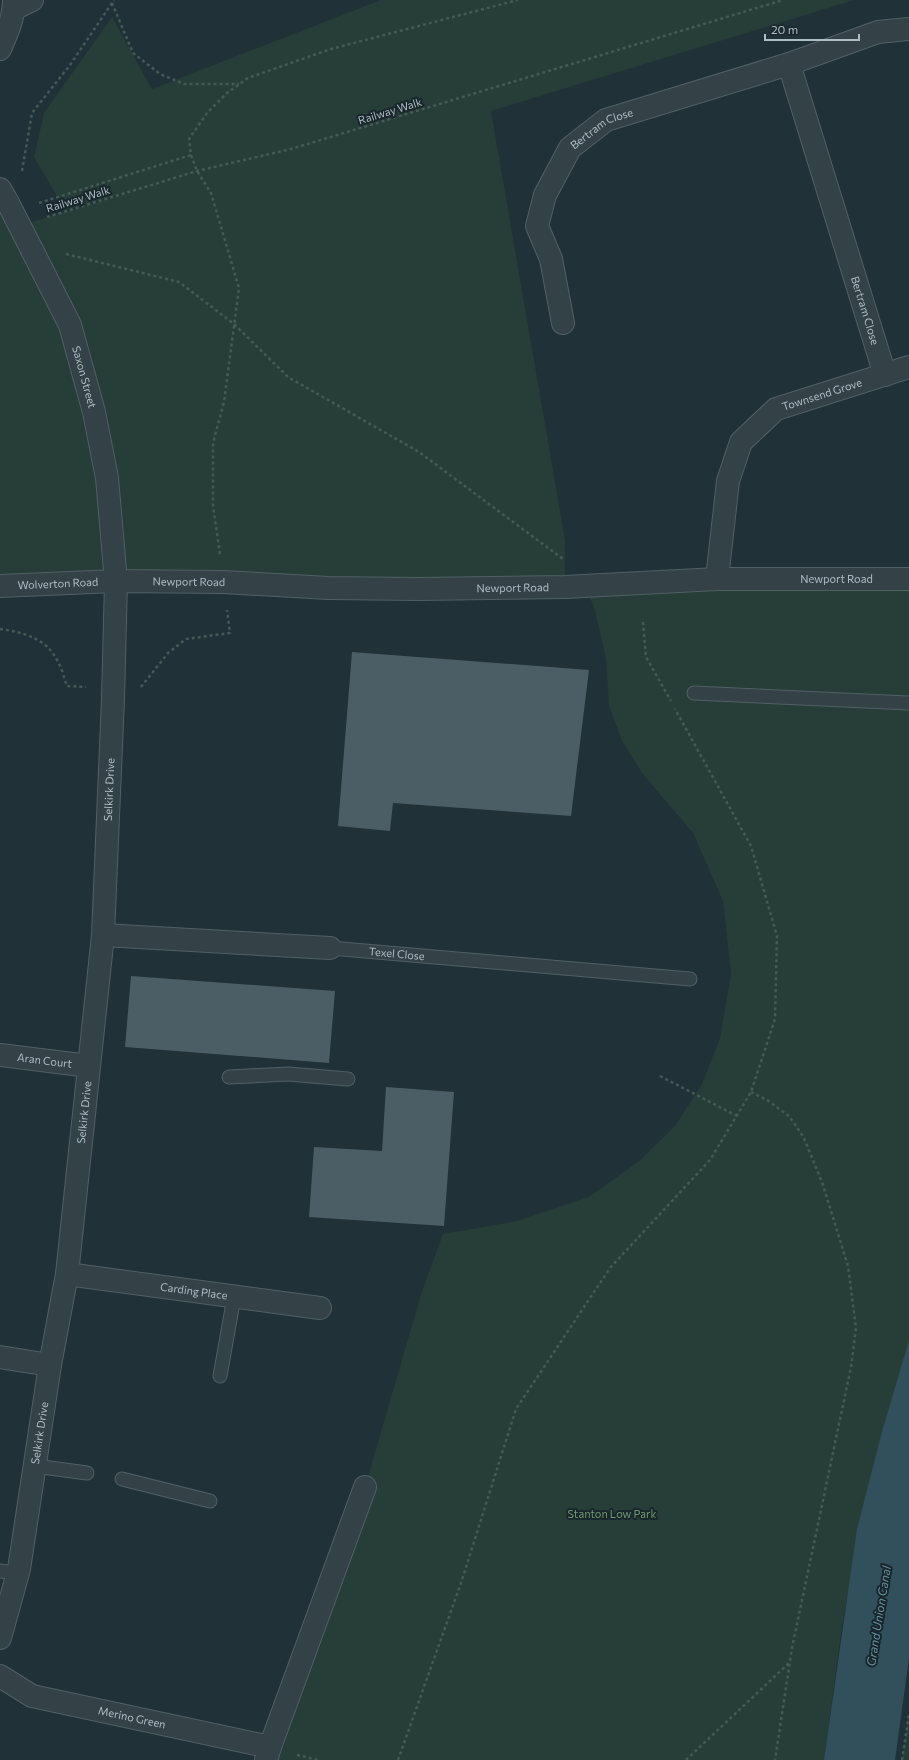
<svg xmlns="http://www.w3.org/2000/svg" width="909" height="1760" viewBox="0 0 909 1760" font-family="Commissioner,sans-serif">
<style>
.green{fill:#263e37}
.water{fill:#32505c}
.building{fill:#4b5e66}
.lines{fill:none;stroke-linecap:round;stroke-linejoin:round}
.service-casing{stroke:#516065;stroke-width:15}
.minor-casing{stroke:#516065;stroke-width:24}
.tertiary-casing{stroke:#516065;stroke-width:24}
.path{stroke:#445a56;stroke-width:2.5;stroke-dasharray:3 3;stroke-linecap:butt}
.service{stroke:#344248;stroke-width:13}
.minor{stroke:#344248;stroke-width:22}
.tertiary{stroke:#344248;stroke-width:22}
.tertiary-bridge-casing{stroke:#516065;stroke-width:24;stroke-linecap:butt}
.tertiary-bridge{stroke:#344248;stroke-width:22}
.labels{text-anchor:middle;stroke-width:4;stroke-linejoin:round;paint-order:stroke}
.street-label{font-size:11px;fill:#aebdc4;stroke:#19272c}
.park-label{font-size:11px;fill:#70996e;stroke:#19272c}
.water-label{font-size:12px;font-style:italic;fill:#6793a3;stroke:#19272c}
</style>
<rect width="100%" height="100%" fill="#203137"/>
<!-- green -->
<path class="green" d="M381 0H854L491 111 565 540V587L0 586V194L16 227 142 188 65 210 34 157 44 113 112 17 152 89Z
M909 579V1340L883 1428 843 1619 824 1760H266L365 1487 422 1291 443 1234 517 1221 589 1197 639 1161 675 1126 702 1084 720 1038 731 974 723 901 693 833 642 773 622 741 609 706 606 659 595 610 585 586Z
M909 1714V1760H902Z"/>
<!-- water -->
<path class="water" d="M909 1340V1658L895 1760H824L857 1529 883 1428Z"/>
<!-- building -->
<path class="building" d="M352 652 589 670 571 816 393 803 390 831 338 826Z
M131 976 335 991 329 1063 125 1047Z
M386 1087 454 1092 444 1226 309 1217 314 1147 382 1151Z"/>
<g class="lines">
<defs>
<g id="service">
<path d="M694 693 909 703"/>
<path id="s1" d="M330 948 690 979"/>
<path d="M229 1077 288 1074 348 1079"/>
<path d="M220 1376 234 1297"/>
<path d="M35 1466 87 1473"/>
<path d="M122 1479 210 1501"/>
<path d="M0 1571 18 1573"/>
</g>
<g id="minor">
<path d="M14 9 32 0"/>
<path id="s2" d="M789 64 885 375"/>
<path id="s3" d="M563 323 551 259 537 226 545 195 570 148 606 120 789 64 878 32 909 29"/>
<path id="s4" d="M717 579 728 481 741 442 776 409 909 367"/>
<path d="M103 935 330 948"/>
<path id="s5" d="M0 1055 89 1066"/>
<path id="s6" d="M67 1274 320 1308"/>
<path d="M0 1357 50 1365"/>
<path id="s7" d="M0 1638 19 1569 50 1365 67 1274 103 935 113 699 116 581"/>
<path id="s8" d="M0 1676 32 1696 270 1747 266 1760"/>
<path d="M270 1747 365 1487"/>
</g>
<g id="tertiary">
<path d="M0 49C7 33 14 18 14 0"/>
<path d="M0 189 8 203"/>
<path id="s9" d="M32 250 70 325 94 412 107 478 116 581"/>
<path id="s10" d="M0 586 116 581 223 582 328 588 418 589 565 587 717 579H909"/>
</g>
</defs>
<!-- service casing -->
<use href="#service" class="service-casing"/>
<!-- minor casing -->
<use href="#minor" class="minor-casing"/>
<!-- tertiary casing -->
<use href="#tertiary" class="tertiary-casing"/>
<!-- path -->
<path class="path" d="M112 3 133 53 160 74 184 84H239
M22 171 32 113 70 65 114 0
M39 203 191 155
M47 217 197 171 291 149 783 0
M66 254 179 282 234 324 288 377 419 452 563 559
M220 554 213 506V443L224 402 239 288 211 193 197 171 191 155 189 139 207 113 227 93 248 78 331 49 518 0
M643 622 646 657 671 701
M0 629C22 632 46 638 57 660 62 668 64 678 67 686L86 687
M141 687 168 653 186 639 230 633 227 610
M660 1076 737 1116
M751 1092 767 1100 789 1116 803 1136 822 1182 848 1266 856 1328 851 1367 792 1648 775 1760
M297 1755 318 1760
M398 1760 461 1583 516 1409 610 1268 710 1160 751 1092 775 1019 777 936 751 846 675 709
M686 1760 789 1663
M902 1760 909 1714"/>
<!-- service -->
<use href="#service" class="service"/>
<!-- minor -->
<use href="#minor" class="minor"/>
<!-- tertiary -->
<use href="#tertiary" class="tertiary"/>
<defs>
<path id="tertiary-bridge" d="M8 203 32 250"/>
</defs>
<!-- tertiary-bridge casing -->
<use href="#tertiary-bridge" class="tertiary-bridge-casing"/>
<!-- tertiary-bridge -->
<use href="#tertiary-bridge" class="tertiary-bridge"/>
</g>
<g class="labels">
<!-- street labels -->
<g class="street-label">
<text transform="translate(390 111) rotate(-17)" y="4">Railway Walk</text>
<text dy="4" stroke="none"><textPath href="#s3" startOffset="224">Bertram Close</textPath></text>
<text transform="translate(78 199) rotate(-17)" y="4">Railway Walk</text>
<text dy="4" stroke="none"><textPath href="#s2" startOffset="258">Bertram Close</textPath></text>
<text dy="4" stroke="none"><textPath href="#s9" startOffset="138">Saxon Street</textPath></text>
<text dy="4" stroke="none"><textPath href="#s4" startOffset="236">Townsend Grove</textPath></text>
<text dy="4" stroke="none"><textPath href="#s10" startOffset="837">Newport Road</textPath></text>
<text dy="4" stroke="none"><textPath href="#s10" startOffset="189">Newport Road</textPath></text>
<text dy="4" stroke="none"><textPath href="#s10" startOffset="58">Wolverton Road</textPath></text>
<text dy="4" stroke="none"><textPath href="#s10" startOffset="513">Newport Road</textPath></text>
<text dy="4" stroke="none"><textPath href="#s7" startOffset="857">Selkirk Drive</textPath></text>
<text dy="4" stroke="none"><textPath href="#s1" startOffset="67">Texel Close</textPath></text>
<text dy="4" stroke="none"><textPath href="#s5" startOffset="45">Aran Court</textPath></text>
<text dy="4" stroke="none"><textPath href="#s7" startOffset="533">Selkirk Drive</textPath></text>
<text dy="4" stroke="none"><textPath href="#s6" startOffset="128">Carding Place</textPath></text>
<text dy="4" stroke="none"><textPath href="#s7" startOffset="209">Selkirk Drive</textPath></text>
<text dy="4" stroke="none"><textPath href="#s8" startOffset="140">Merino Green</textPath></text>
</g>
<!-- park labels -->
<g class="park-label">
<text x="612" y="1518">Stanton Low Park</text>
</g>
<!-- water labels -->
<g class="water-label">
<text transform="translate(879 1616) rotate(-81)" y="4">Grand Union Canal</text>
</g>
</g>
<!-- scale -->
<path d="M765 34v6h94v-6" fill="none" stroke="#aebdc4" stroke-width="2"/>
<text x="771" y="34" font-size="12" fill="#aebdc4" stroke="#19272c" stroke-width="3" paint-order="stroke">20 m</text>
</svg>
